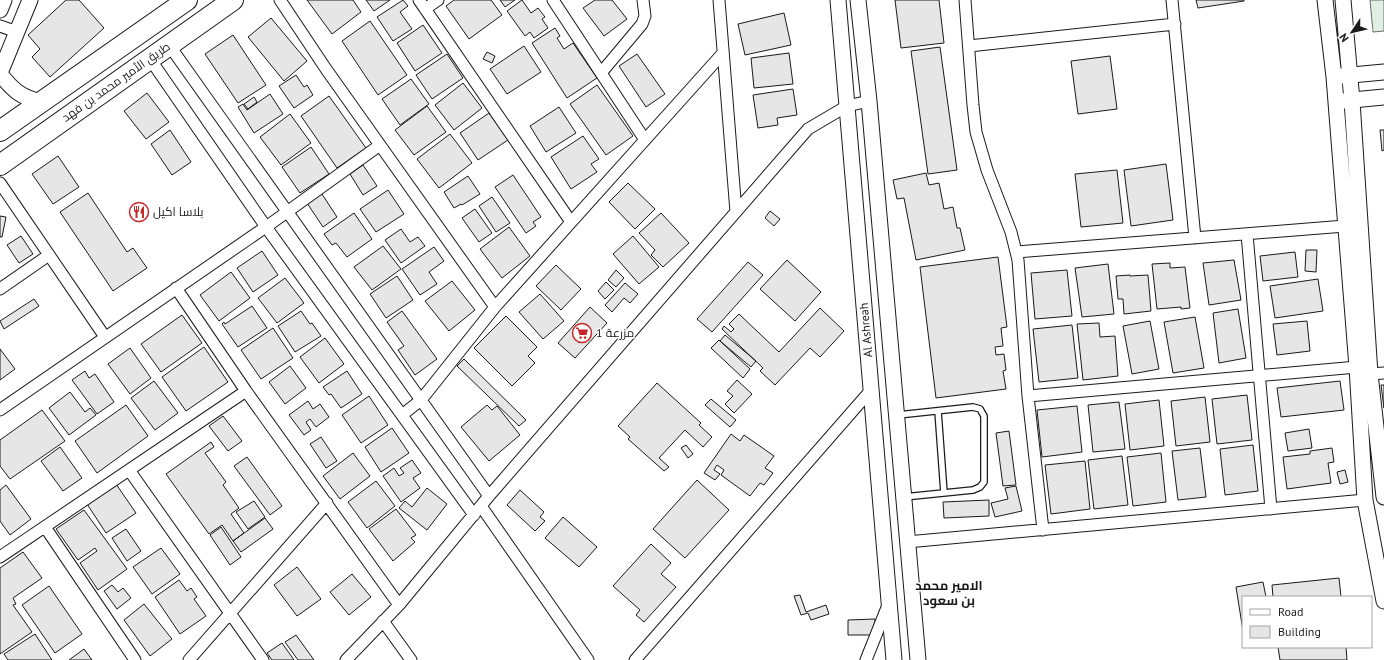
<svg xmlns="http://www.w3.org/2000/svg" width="1384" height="660" viewBox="0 0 1384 660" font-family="'PT Sans',Cairo,sans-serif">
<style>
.green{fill:#e0efe3;stroke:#6a6a6a}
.building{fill:#e6e6e6;stroke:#1a1a1a}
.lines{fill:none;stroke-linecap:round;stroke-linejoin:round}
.lane-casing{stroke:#1a1a1a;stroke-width:8}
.street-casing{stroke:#1a1a1a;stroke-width:13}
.secondary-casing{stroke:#1a1a1a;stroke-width:17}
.highway-casing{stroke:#1a1a1a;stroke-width:22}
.lane{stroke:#fff;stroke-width:5.5}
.street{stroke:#fff;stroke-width:11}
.secondary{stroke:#fff;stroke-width:15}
.highway{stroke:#fff;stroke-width:20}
.labels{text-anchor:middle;stroke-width:3;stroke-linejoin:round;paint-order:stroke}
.street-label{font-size:12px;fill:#1a1a1a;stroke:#fff}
.poi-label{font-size:12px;fill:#1a1a1a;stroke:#fff;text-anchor:start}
.neighbourhood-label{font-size:13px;font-weight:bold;fill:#1a1a1a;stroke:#fff}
</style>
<rect width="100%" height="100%" fill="#fff"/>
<!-- green -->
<path class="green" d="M1370 0H1384V31L1373 32Z"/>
<!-- building -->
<path class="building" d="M66 0H79L104 28 50 77 32 57 40 49 28 35Z
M307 0H353L361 12 332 34Z
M366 0H390L374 11Z
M403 0 408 6 400 12 412 29 393 41 377 17Z
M454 0H491L502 15 469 39 446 6Z
M500 0H515L505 7Z
M522 0 531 13 538 8 545 17 542 19 548 28 534 38 530 32 525 36 507 11Z
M595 0H612L627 19 604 36 583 8Z
M895 0H939L944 43 901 48Z
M1196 0H1244V1L1198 8Z
M784 13 791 45 745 55 738 24Z
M271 18 307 61 284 81 248 37Z
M370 21 407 75 378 95 342 41Z
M423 25 442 53 415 71 397 43Z
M555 28 560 36 557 38 564 49 573 43 597 78 567 98 532 43Z
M233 35 266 85 238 103 205 54Z
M524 46 541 72 507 94 490 69Z
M940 47 957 170 928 174 911 51Z
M487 52 495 56 492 63 483 59Z
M789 53 793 84 754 88 751 58Z
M447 54 463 78 432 99 416 75Z
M637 54 665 94 646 107 619 66Z
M1110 56 1117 109 1078 114 1071 61Z
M296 75 304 87 307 85 313 95 294 108 279 86Z
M411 79 429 104 400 125 382 99Z
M463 83 482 108 454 130 435 105Z
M597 85 633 136 606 155 570 104Z
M793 89 797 115 777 118 778 125 758 128 753 95Z
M147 93 169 122 146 139 124 111Z
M270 94 283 114 254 133 238 107 243 104 247 110Z
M329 96 366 148 337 168 301 116Z
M254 97 257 102 248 109 244 104Z
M427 106 446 132 414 155 395 130Z
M559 107 576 133 546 152 530 126Z
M489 113 508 140 478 160 460 133Z
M290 114 311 143 281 165 260 137Z
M170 130 191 162 172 175 151 144Z
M1380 130H1384V150L1382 151Z
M450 134 472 163 439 188 417 159Z
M583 136 599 159 591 164 597 172 571 189 551 157Z
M311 147 329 174 300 193 282 167Z
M58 156 79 187 53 204 32 174Z
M1166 164 1173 220 1131 226 1124 170Z
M363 165 377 186 363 195 350 174Z
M1117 170 1123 223 1081 227 1075 174Z
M926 173 929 185 939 183 944 209 953 207 957 228H960L965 250 916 260 904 198 897 199 893 180Z
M513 175 541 217 533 222 536 226 526 233 495 187Z
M468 176 480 194 462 205 461 204 454 208 444 192Z
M628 183 655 209 635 229 609 202Z
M388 190 404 214 376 232 360 209Z
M320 191 337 217 323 227 305 200Z
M88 193 127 252 133 248 147 268 113 291 60 212Z
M492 197 510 223 496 232 479 206Z
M475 209 492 233 479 242 462 218Z
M770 211 780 219 774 226 765 218Z
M354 213 372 239 347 257 336 243 332 245 324 234Z
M661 213 689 243 663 267 651 255 655 250 639 233Z
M0 216 6 217 2 237H0Z
M509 227 530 256 502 278 480 249Z
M401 229 410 242 418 237 425 246 401 263 385 240Z
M21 236 33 254 19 263 7 245Z
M633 236 659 267 639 284 613 254Z
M383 246 401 269 372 290 354 267Z
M434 247 444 261 429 272 437 284 420 295 402 269Z
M1306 250H1317L1316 272 1305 271Z
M262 251 278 275 253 292 237 268Z
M1295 252 1298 277 1263 281 1260 256Z
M998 257 1007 327 1001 328 1003 346 995 347 996 355 1004 354 1006 370 1003 371 1006 389 936 398 920 267Z
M787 260 821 292 795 321 760 289Z
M1234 260 1241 300 1209 305 1203 263Z
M748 262 763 275 712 332 697 319Z
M1170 263V268L1185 267 1190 308 1181 309V307L1157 309 1152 264Z
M1108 264 1114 314 1082 317 1075 268Z
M556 265 581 289 561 310 536 286Z
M616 270 624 278 616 287 608 280Z
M1067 270 1072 316 1035 319 1031 273Z
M231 272 250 298 219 321 200 295Z
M1130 275V276L1148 275 1151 311 1124 314 1123 299H1118L1116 276Z
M397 276 413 300 386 318 370 294Z
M285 278 304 303 277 323 258 298Z
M1318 279 1323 311 1275 318 1270 286Z
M452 281 475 310 449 331 425 301Z
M606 282 614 290 605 299 598 291Z
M625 283 638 294 630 303 624 298 612 312 605 305Z
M540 294 564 321 543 339 519 312Z
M34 299 39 306 4 329 0 321Z
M252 306 267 328 238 347 222 324 224 322 225 324Z
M590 307 607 323 575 358 558 343Z
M820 308 844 331 820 357 810 348 775 385 760 371 763 368 722 329 724 326 731 332 734 329 729 324 739 314 779 352Z
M1238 309 1246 358 1219 363 1213 313Z
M301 311 310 324 312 323 321 336 295 352 278 326Z
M402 311 437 359 415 375 398 350 404 346 387 322Z
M182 315 202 343 161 372 141 344Z
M506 316 537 347 528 356 535 363 512 386 474 348Z
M1195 317 1204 368 1173 373 1164 322Z
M1150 321 1159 369 1132 374 1123 326Z
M1307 321 1310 351 1277 355 1273 324Z
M1099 323 1100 337 1115 336 1118 376 1083 380 1077 324Z
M1072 325 1078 378 1039 382 1033 329Z
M273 328 293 358 261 379 241 350Z
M725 335 756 361 751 367 720 341Z
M325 338 344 364 319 383 300 357Z
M719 340 750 369 743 378 711 348Z
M204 347 228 382 186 411 162 377Z
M130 348 151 378 130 394 108 364Z
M0 349 15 369 0 380Z
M464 359 526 420 519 426 457 366Z
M290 366 306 388 285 404 269 382Z
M85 371 89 378 95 374 114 402 97 414 72 380Z
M347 371 362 394 341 408 331 394 329 395 323 387Z
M737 380 752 394 734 413 725 404 733 396 727 391Z
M154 381 178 413 155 430 131 398Z
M1340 381 1344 410 1281 417 1277 388Z
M657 383 701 423 699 425 712 437 703 447 685 430 659 458 669 467 664 471 628 439 630 437 618 426Z
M1381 385H1384V408Z
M70 392 85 412 90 408 96 415 69 435 49 408Z
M1247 395 1252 440 1217 444 1212 399Z
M369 396 388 425 361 443 342 415Z
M1205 397 1210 442 1176 446 1171 401Z
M711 399 736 420 730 427 705 405Z
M1159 400 1164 446 1130 450 1125 404Z
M308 401 313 409 320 404 329 417 316 427 310 419 306 422 311 430 304 435 289 415Z
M1119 402 1125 449 1093 452 1088 405Z
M126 405 148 436 97 473 75 441Z
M487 405 492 410 497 406 520 435 489 461 461 427Z
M1077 406 1082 452 1042 457 1037 410Z
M42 410 65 441 10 479 0 466V440Z
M223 416 242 441 228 451 209 426Z
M392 428 409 453 381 472 365 447Z
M1309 429 1312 448 1288 451 1285 433Z
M1009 431 1016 485 1003 486 996 433Z
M731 434 740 441 744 435 774 456 765 468 773 473 764 485 760 483 750 496 721 475 724 470 717 465 714 470 720 474 715 480 704 473Z
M321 437 337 461 326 468 310 444Z
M211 442 214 447 205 453 226 482 223 485 239 508 231 514 244 533 233 541 222 525 209 534 166 474Z
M686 445 693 454 688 458 681 448Z
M1253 445 1258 491 1225 495 1220 449Z
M60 447 82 478 63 491 41 461Z
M1200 448 1206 497 1178 500 1172 451Z
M1332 448 1334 462 1328 463 1331 483 1287 489 1283 457 1310 454V451Z
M353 453 370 476 340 499 323 476Z
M1161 453 1166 502 1133 506 1127 457Z
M1122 456 1128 505 1094 509 1088 460Z
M247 457 282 506 270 515 234 466Z
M412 460 421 473 413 478 420 488 401 502 383 476 394 468 399 476 404 473 400 468Z
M1085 461 1090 509 1051 514 1045 465Z
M1345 470 1348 482 1340 484 1337 472Z
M697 480 729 510 685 558 653 529Z
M376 481 395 506 367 528 348 502Z
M116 484 136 513 106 533 87 504Z
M6 485 31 519 10 535 0 521V490Z
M1016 486 1022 511 995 517 991 503 1008 499 1005 488Z
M427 488 447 504 427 530 399 508 405 501 412 507Z
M520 490 544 512 540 517 545 521 535 531 507 505Z
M989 500V516L944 518 943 502Z
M254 501 265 517 248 529 236 512Z
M396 509 416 535 411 538 415 542 393 561 369 529Z
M84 510 127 569 98 590 80 563 97 551 95 548 78 560 56 529Z
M563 517 597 547 579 567 545 538Z
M265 518 273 529 241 552 233 541Z
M221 527 241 557 230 565 210 535Z
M126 529 141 551 127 561 112 538Z
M651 544 671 563 661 574 676 587 644 622 636 615 640 610 613 586Z
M161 548 180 574 152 594 133 567Z
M23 552 42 578 13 598 16 604 13 605 32 632 0 654V568Z
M297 567 321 599 297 616 274 585Z
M352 574 371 597 349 615 330 592Z
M1339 578 1341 597H1273L1272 585Z
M179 580 187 591 191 588 197 597 194 599 206 616 180 634 155 597Z
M1263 582 1266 597H1243V631L1236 587Z
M112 585 118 592 123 588 131 598 117 609 104 591Z
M49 586 82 634 55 653 22 605Z
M800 595 806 612 826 605 829 614 811 620 808 613 801 615 794 596Z
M144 604 172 639 150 656 124 620Z
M875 619V635H848V620Z
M35 634 52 660H8L4 654Z
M296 635 314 660H298L285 642Z
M282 643 294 660H272L267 653Z
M1278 647H1346L1347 660H1280Z
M84 649 92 660H69Z"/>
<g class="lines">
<defs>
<path id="lane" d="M938 411 944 493
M898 415 973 407 980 409 984 416V482L980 487 973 490 904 497"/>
<path id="street" d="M280 0 326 69 495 307
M419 0 571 222
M553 0 645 140
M719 0 736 212
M965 0 973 105 976 132 987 170 1011 232 1018 260 1028 396 1043 530
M1172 0 1195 238
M425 9 438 0
M0 26 17 32
M169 45 489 496
M969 46 1175 24
M150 59 266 227 474 515
M601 73 642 24 645 16 643 0
M0 183 105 337
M1247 234 1271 509
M1016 252 1345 226
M176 288 246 391 399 605
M0 289 49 255
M1370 374 1384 373
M1028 396 1357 367
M0 410 273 222 380 145
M402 415 421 400 495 307 723 53
M129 470 263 660
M481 506 588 660
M45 527 135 660
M907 542 1365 500
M0 557 246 391
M383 621 411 660
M189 660 327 503
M346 660 399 605 489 496 808 129 847 106 869 101
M635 660 871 390
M866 660 888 605"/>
<path id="secondary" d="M838 0 894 660
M858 0 869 101 918 660
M1325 0 1334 77 1357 367 1365 500 1384 601
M1343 0 1352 101 1370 374 1384 497
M0 10 4 0
M0 73 30 0
M0 74C13 90 20 97 41 102
M1341 76 1384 72
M1342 101 1384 97"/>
<path id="highway" d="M0 131 187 0
M0 165 233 0"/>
</defs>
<!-- lane casing -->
<use href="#lane" class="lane-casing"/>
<!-- street casing -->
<use href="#street" class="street-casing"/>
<!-- secondary casing -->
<use href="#secondary" class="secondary-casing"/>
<!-- highway casing -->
<use href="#highway" class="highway-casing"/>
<!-- lane -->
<use href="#lane" class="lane"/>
<!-- street -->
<use href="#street" class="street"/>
<!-- secondary -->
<use href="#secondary" class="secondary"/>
<!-- highway -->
<use href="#highway" class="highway"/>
</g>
<!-- icons -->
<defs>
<symbol id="restaurant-ring" viewBox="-11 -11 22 22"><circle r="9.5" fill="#fff" stroke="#c62828" stroke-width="1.5"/><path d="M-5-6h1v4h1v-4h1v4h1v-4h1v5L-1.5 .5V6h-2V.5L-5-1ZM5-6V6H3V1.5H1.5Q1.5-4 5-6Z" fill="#c62828"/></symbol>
<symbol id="supermarket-ring" viewBox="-11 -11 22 22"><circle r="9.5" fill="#fff" stroke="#c62828" stroke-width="1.5"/><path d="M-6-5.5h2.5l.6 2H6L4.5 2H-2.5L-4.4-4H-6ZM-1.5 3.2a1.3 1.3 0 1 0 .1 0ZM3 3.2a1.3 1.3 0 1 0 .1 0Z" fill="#c62828"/></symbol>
</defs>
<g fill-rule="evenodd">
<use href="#restaurant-ring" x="128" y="201" width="22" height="22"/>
<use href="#supermarket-ring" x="571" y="322" width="22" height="22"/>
</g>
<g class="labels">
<!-- street labels -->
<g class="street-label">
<text transform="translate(116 82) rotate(-35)" y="4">طريق الأمير محمد بن فهد</text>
<text transform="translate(866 330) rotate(-95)" y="4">Al Ashreah</text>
</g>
<!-- poi labels -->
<g class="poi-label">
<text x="153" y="216">بلاسا اكيل</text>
<text x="596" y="337">مزرعة 1</text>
</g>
<!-- neighbourhood labels -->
<g class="neighbourhood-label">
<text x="949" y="590">الامير محمد<tspan x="949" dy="15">بن سعود</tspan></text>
</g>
</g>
<!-- legend -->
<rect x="1242" y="596" width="130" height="52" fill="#ffffff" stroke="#a3a3a3"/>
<rect x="1250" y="609" width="20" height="6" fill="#ffffff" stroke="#a3a3a3"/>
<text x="1278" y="616" font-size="12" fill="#1a1a1a">Road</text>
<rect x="1250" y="626" width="20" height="12" fill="#e6e6e6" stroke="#a3a3a3"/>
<text x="1278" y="636" font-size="12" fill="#1a1a1a">Building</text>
<!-- north arrow -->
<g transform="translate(1352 32) rotate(235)" stroke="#ffffff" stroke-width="3" paint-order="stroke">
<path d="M0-3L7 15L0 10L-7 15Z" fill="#1a1a1a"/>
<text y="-6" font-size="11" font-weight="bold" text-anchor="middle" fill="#1a1a1a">N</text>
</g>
</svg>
